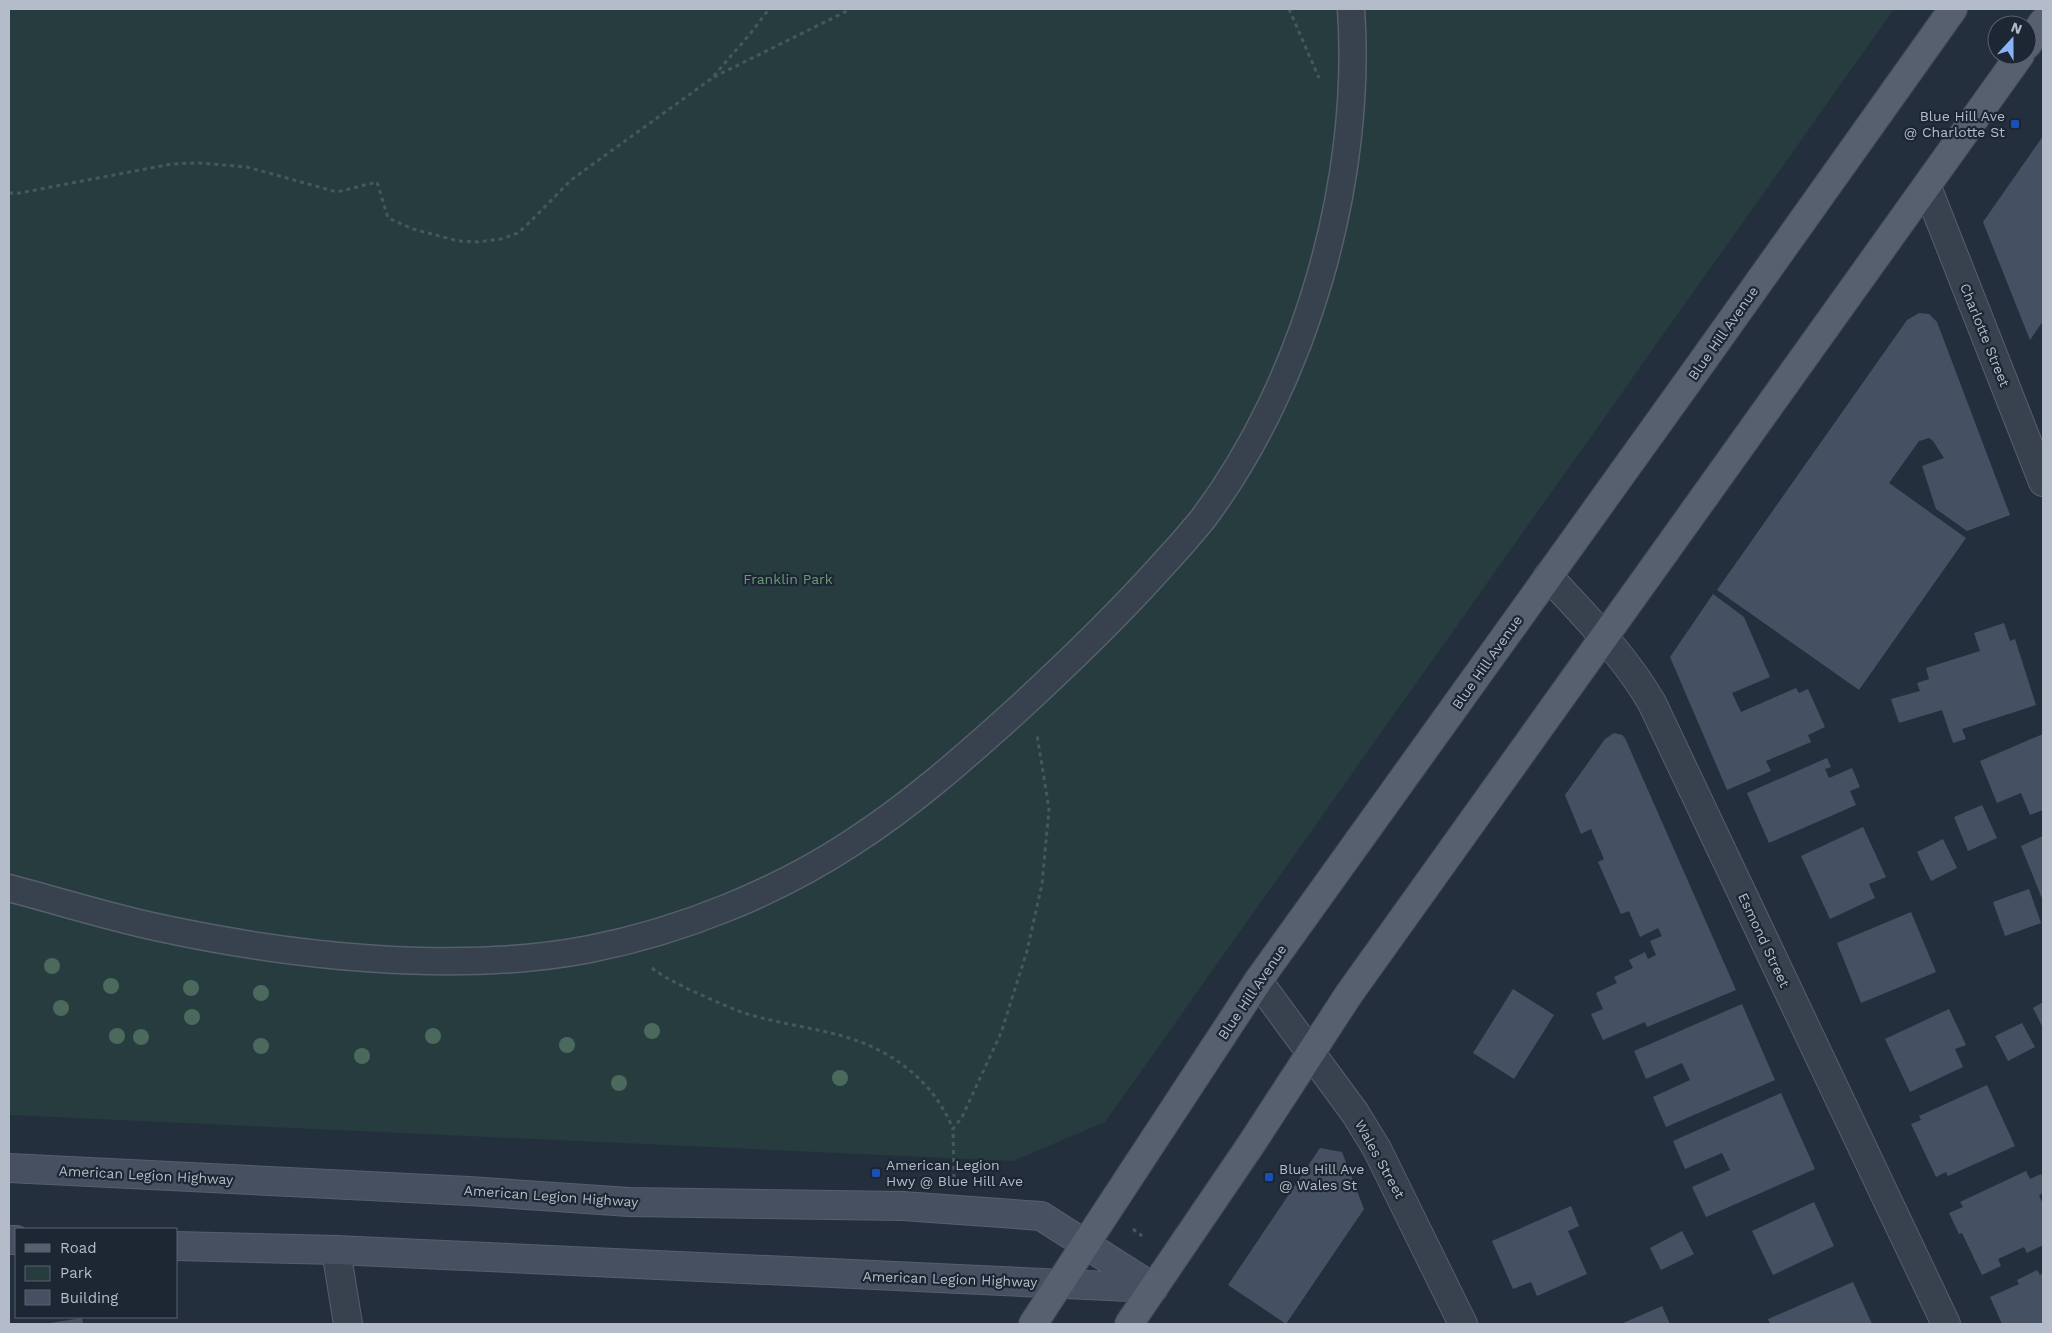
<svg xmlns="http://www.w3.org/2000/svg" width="2052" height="1333" viewBox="0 0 2052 1333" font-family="'Work Sans',sans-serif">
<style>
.green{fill:#263c3f}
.building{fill:#455162}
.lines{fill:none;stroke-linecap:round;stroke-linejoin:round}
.pedestrian-casing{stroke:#565f6c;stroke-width:29}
.minor-casing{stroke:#565f6c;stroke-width:30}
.secondary-casing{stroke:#565f6c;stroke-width:30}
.primary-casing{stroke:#414a57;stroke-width:30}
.path{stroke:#44595c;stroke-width:3;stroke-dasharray:4 4;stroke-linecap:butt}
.pedestrian{stroke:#38414e;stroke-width:26}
.minor{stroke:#38414e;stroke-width:28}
.secondary{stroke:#465061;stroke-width:28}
.primary{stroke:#56606e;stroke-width:28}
.tree{fill:#4b6a5d}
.transit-dot{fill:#1a4fb4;stroke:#1d2633;stroke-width:2}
.labels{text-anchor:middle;stroke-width:4.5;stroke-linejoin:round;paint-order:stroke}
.poi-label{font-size:14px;fill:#b4bcc9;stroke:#1d2633;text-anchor:start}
.street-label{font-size:14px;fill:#b4bcc9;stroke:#1d2633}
.park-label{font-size:14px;fill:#6b9a76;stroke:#1d2633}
</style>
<rect width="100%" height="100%" fill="#242f3e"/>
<!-- green -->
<path class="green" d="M9 9H1894L1105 1122 1013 1161 9 1115Z"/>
<!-- building -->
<path class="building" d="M2043 136V321L2030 340 1983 222Z
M1919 313 1929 314 1937 322 2010 515 1967 531 1936 509 1922 466 1944 458 1933 441 1929 438 1919 441 1889 483 1966 538 1859 690 1717 590 1907 320Z
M1713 594 1744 617 1770 677 1732 693 1741 712 1796 688 1799 693 1808 689 1825 727 1808 735 1811 742 1766 761 1771 771 1727 790 1670 657Z
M2004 623 2010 641 2015 639 2036 705 1962 729 1966 739 1953 743 1942 710 1899 723 1891 699 1920 691 1917 683 1929 679 1926 668 1980 651 1974 633Z
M1614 733 1622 735 1625 738 1736 990 1647 1027 1645 1022 1603 1040 1591 1014 1603 1009 1596 993 1617 983 1614 977 1633 968 1629 960 1645 952 1648 959 1656 955 1650 941 1662 936 1658 928 1640 937 1629 911 1621 914 1598 862 1604 859 1591 829 1581 834 1565 795 1605 739Z
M2043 734V810L2030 815 2021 793 1997 803 1980 761Z
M1827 758 1831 767 1825 769 1829 778 1852 768 1860 787 1850 791 1856 805 1769 843 1747 793Z
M1982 805 1997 838 1968 851 1954 817Z
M1863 827 1886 877 1869 884 1875 898 1830 919 1801 856Z
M2043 836V901L2021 846Z
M1943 839 1957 868 1931 881 1917 852Z
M2029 889 2041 923 2005 936 1993 902Z
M1911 912 1936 972 1861 1003 1837 943Z
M1513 989 1554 1015 1514 1079 1473 1053Z
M2043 1002V1028L2033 1008Z
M1742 1004 1775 1080 1666 1127 1653 1097 1690 1080 1682 1063 1646 1079 1634 1051Z
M1949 1009 1966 1045 1955 1049 1963 1067 1910 1092 1885 1039Z
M2022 1023 2035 1047 2008 1061 1995 1036Z
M1987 1085 2015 1146 1948 1176 1946 1172 1936 1177 1911 1124 1921 1120 1919 1116Z
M1781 1093 1815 1169 1706 1217 1692 1187 1730 1170 1722 1153 1685 1169 1673 1141Z
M1320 1148 1342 1152 1364 1209 1286 1324 1228 1285Z
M2026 1171 2030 1179 2041 1174 2043 1178V1193L2039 1195 2043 1205V1245L2027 1253 2024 1247 1998 1259 2001 1266 1982 1275 1962 1233 1959 1234 1949 1213 1963 1207 1960 1202Z
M1814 1202 1834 1246 1773 1275 1752 1231Z
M1571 1206 1579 1226 1568 1231 1587 1274 1537 1296 1531 1282 1513 1289 1492 1241Z
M1682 1231 1694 1254 1661 1270 1650 1248Z
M2037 1270 2040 1275 2043 1273V1324H2002L1990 1297 2019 1284 2017 1280Z
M1853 1282 1872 1324H1770L1768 1319Z
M1662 1306 1670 1324H1621Z
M82 1318 83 1324H50V1323Z"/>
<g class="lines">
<defs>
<path id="pedestrian" d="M9 888C58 901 106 916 156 927 289 956 456 975 590 949 681 931 776 893 853 842 912 804 965 757 1016 711 1066 665 1113 620 1158 570 1173 554 1188 537 1202 520 1306 382 1363 180 1351 9"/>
<path id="minor" d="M1927 187 2043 482
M1548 576C1585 616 1625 656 1652 703L1946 1324
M1258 981 1355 1113 1377 1149 1463 1324
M336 1250 348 1324"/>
<path id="secondary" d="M9 1168 469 1191 629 1202 903 1206 1041 1216 1154 1288
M9 1240H16
M176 1246 336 1250 1152 1288"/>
<path id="primary" d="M2027 45 2043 22
M1033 1324 1258 981 1702 362 1953 9
M1129 1324 1252 1143 1349 994 2020 55"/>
</defs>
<!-- pedestrian casing -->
<use href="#pedestrian" class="pedestrian-casing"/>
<!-- minor casing -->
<use href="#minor" class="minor-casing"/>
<!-- secondary casing -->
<use href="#secondary" class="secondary-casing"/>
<!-- primary casing -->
<use href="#primary" class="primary-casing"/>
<!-- path -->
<path class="path" d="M1289 9 1319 78
M714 77 851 9
M9 193H20L172 164 199 163 247 167 337 192 377 182 388 218 413 229 458 241 478 242 501 239 518 233 530 222 571 180 711 79 750 34 769 9
M652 968C663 977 675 982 688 989 706 997 725 1006 744 1013 805 1032 862 1028 914 1074 932 1090 944 1107 953 1129
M954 1178 953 1129 962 1117 1001 1033 1027 951 1042 884 1049 809 1037 735
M1133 1229 1142 1236"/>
<!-- pedestrian -->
<use href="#pedestrian" class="pedestrian"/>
<!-- minor -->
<use href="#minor" class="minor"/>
<!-- secondary -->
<use href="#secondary" class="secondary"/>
<!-- primary -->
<use href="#primary" class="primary"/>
</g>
<!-- trees -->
<g class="tree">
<circle cx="52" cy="966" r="8"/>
<circle cx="111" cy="986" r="8"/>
<circle cx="191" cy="988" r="8"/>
<circle cx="261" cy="993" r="8"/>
<circle cx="61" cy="1008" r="8"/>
<circle cx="192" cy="1017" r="8"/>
<circle cx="652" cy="1031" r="8"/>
<circle cx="117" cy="1036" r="8"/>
<circle cx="433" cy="1036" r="8"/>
<circle cx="141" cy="1037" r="8"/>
<circle cx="567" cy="1045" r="8"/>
<circle cx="261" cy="1046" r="8"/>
<circle cx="362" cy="1056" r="8"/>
<circle cx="840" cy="1078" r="8"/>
<circle cx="619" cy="1083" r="8"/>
</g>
<!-- markers -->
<g class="transit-dot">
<rect x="2010" y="119" width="10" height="10" rx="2.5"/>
<rect x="871" y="1168" width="10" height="10" rx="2.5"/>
<rect x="1264" y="1172" width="10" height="10" rx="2.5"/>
</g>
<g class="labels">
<!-- poi labels -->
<g class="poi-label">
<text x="2005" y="121" text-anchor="end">Blue Hill Ave<tspan x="2005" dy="16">@ Charlotte St</tspan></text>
<text x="886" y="1170">American Legion<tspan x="886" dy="16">Hwy @ Blue Hill Ave</tspan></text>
<text x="1279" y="1174">Blue Hill Ave<tspan x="1279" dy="16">@ Wales St</tspan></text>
</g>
<!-- street labels -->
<g class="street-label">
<text transform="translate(1723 333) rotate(-55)" y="5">Blue Hill Avenue</text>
<text transform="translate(1985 335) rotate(68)" y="5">Charlotte Street</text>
<text transform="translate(1487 662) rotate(-55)" y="5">Blue Hill Avenue</text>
<text transform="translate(1764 940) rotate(65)" y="5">Esmond Street</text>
<text transform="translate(1252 992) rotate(-56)" y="5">Blue Hill Avenue</text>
<text transform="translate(1380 1159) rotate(61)" y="5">Wales Street</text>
<text transform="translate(146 1175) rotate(3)" y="5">American Legion Highway</text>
<text transform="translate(551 1196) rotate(4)" y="5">American Legion Highway</text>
<text transform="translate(950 1279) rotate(2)" y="5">American Legion Highway</text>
</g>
<!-- park labels -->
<g class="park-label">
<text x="788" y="584">Franklin Park</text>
</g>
</g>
<!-- border -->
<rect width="2052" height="1333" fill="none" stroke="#b4bcc9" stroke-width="20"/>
<!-- legend -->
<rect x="15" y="1228" width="162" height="90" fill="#1d2633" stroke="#59626f"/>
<rect x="25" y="1244" width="25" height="8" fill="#56606e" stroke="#59626f"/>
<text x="60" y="1253" font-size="15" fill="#b4bcc9">Road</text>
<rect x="25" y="1266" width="25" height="15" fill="#263c3f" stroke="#59626f"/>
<text x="60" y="1278" font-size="15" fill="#b4bcc9">Park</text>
<rect x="25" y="1290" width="25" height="15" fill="#455162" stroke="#59626f"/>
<text x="60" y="1303" font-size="15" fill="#b4bcc9">Building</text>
<!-- north arrow -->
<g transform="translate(2012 40) rotate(21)"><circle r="24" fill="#1d2633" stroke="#59626f"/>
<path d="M0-4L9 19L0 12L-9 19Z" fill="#8ab4f8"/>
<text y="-8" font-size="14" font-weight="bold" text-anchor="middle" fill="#b4bcc9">N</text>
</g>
</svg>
